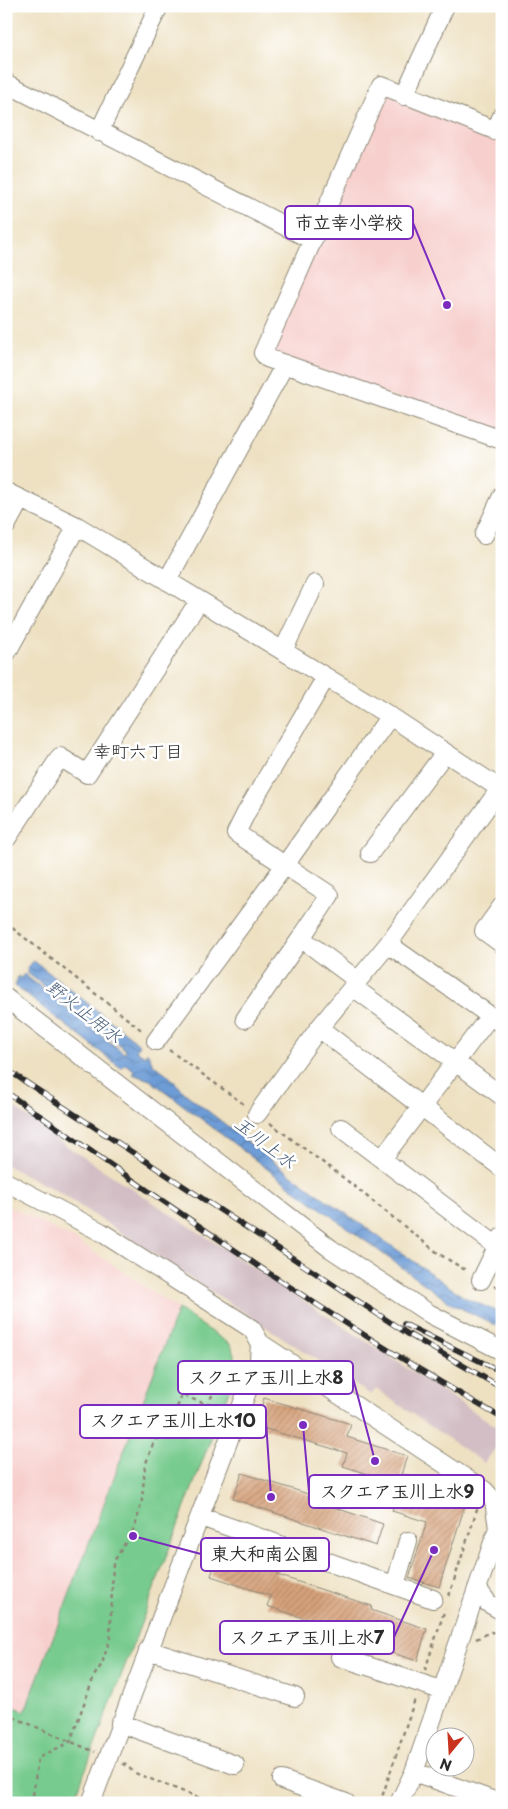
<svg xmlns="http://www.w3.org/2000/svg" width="508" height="1809" viewBox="0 0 508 1809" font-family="'Playpen Sans','Klee One',sans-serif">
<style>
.built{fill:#f7d0ce}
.industrial{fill:#d2bec4}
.park{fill:#77cb8e;stroke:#517b5c}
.water{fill:url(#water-waves);stroke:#4c6480}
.building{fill:url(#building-hatch)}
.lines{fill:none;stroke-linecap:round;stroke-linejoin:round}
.minor-casing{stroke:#8c8676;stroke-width:20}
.path{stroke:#8c8676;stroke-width:2.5;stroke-dasharray:4 4;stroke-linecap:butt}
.minor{stroke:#fff;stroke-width:18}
.rail-casing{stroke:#2b2b2b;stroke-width:5.5}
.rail{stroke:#fff;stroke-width:4;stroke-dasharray:11;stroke-linecap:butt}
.labels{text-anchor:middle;stroke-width:5;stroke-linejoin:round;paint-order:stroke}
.neighbourhood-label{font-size:18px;fill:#2b2b2b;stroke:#fff}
.water-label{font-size:18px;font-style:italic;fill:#495e78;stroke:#fff}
.leader{fill:none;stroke:#7b2cbf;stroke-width:2}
.callout-dot{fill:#7b2cbf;stroke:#fff;stroke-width:2}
.callout{fill:#fff;stroke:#7b2cbf;stroke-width:2}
.callout-label{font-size:18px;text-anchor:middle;font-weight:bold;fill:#2b2b2b}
</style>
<defs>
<pattern id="water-waves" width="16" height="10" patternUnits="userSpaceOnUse" patternTransform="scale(1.25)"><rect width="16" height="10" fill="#6d9cd6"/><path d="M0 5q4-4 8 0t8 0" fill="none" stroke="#5a7fae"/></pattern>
<pattern id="building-hatch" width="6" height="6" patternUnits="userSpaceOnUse" patternTransform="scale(1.25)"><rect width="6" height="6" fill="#d7a37c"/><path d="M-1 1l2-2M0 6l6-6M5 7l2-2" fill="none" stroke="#af8566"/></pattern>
</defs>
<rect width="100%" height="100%" fill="#fff"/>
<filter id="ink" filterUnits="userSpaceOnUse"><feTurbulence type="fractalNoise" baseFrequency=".02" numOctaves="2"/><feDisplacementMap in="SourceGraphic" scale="10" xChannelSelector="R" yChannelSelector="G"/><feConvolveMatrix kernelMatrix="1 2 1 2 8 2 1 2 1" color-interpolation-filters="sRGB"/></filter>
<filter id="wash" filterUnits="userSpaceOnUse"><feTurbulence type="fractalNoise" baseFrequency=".0096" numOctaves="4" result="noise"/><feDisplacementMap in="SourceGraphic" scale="20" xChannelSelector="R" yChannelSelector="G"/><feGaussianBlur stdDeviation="1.12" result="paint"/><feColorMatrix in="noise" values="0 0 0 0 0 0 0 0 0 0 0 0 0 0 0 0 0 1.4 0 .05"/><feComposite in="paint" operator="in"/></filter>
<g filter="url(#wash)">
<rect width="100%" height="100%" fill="#eee1c2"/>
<!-- built -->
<path class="built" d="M389 93 502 140V436L270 352 381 95Z
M6 1205 76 1240 178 1309 25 1712 6 1704Z"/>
<!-- industrial -->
<path class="industrial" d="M6 1101 68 1147 502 1430V1440L484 1463 376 1389 371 1395 57 1191 6 1165Z"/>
<!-- park -->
<path class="park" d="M178 1309 231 1345 238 1367 73 1803H6V1704L25 1711Z"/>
<!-- water -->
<path class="water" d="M34 961 136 1041 139 1045 136 1050 145 1056 147 1052 153 1064 167 1074 186 1094 283 1169 464 1297 502 1314V1328L452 1304 434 1291 275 1175 150 1080 132 1074 134 1070 125 1064 121 1068 116 1064 15 986 18 976 21 978 24 974 124 1053 126 1050 26 972 28 970 26 968Z"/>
<g id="blocks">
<!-- building -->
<path class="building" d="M264 1398 351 1424 347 1437 407 1456 398 1484 343 1466 347 1453 256 1426Z
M242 1473 308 1494 307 1498 383 1524 376 1546 233 1499Z
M403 1475 468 1496 439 1587 409 1578 427 1522 392 1511Z
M220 1549 279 1568 277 1575 372 1606 371 1610 427 1629 417 1661 353 1640 355 1635 267 1606 271 1596 211 1576Z"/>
</g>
</g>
<g filter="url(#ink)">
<use href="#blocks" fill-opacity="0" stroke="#8c8676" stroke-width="1"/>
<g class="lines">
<defs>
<path id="minor" d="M6 83 312 240
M404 96 445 6
M495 131 502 116
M99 132 159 6
M502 133 381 85 263 353 267 358 502 440
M6 492 77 526 390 716 502 790
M6 526 20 500
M484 535 502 496
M167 581 285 364
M283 651 315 584
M6 654 77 526
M326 677 246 813 236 833 330 895 301 938 357 980
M7 838 60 757 87 774 199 601
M370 853 444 754
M502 906 484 931 502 944
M388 944 502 1024
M353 987 502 1096
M6 998 331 1249 430 1314 502 1351
M245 1019 301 938
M319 1028 502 1168
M156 1041 285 865 390 716
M257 1114 319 1028 388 944 502 786
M341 1128 502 1250
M382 1159 490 1016
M6 1182 101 1232 252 1329 260 1343 259 1360 91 1803
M481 1280 502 1237
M260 1343 484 1490 494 1501 498 1528 414 1772 399 1803
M201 1517 433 1599
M395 1585 408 1541
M477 1588 488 1603 502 1611
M148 1650 295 1697
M340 1657 441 1690
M120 1723 235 1765
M414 1772 500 1803
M282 1780 346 1803"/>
</defs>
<!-- minor casing -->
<use href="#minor" class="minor-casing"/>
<!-- path -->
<path class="path" d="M6 923 144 1032
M169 1050 245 1105
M270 1123 345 1179 439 1254 467 1271
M494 1286 502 1290
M449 1596 478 1506
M476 1639 491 1632 502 1635
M425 1670 445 1609
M6 1714 95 1752
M123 1763 135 1773 213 1803
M32 1803 38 1758 70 1742 94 1676 102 1664 110 1638 113 1563 135 1527 142 1500 145 1466 153 1444 173 1418 182 1395 208 1405 220 1376 235 1380
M380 1803 415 1699"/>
<!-- minor -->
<use href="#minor" class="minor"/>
<defs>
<path id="rail" d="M6 1069 408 1334 502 1388
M6 1092C168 1205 330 1320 502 1418
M404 1324 502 1372"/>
</defs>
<!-- rail casing -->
<use href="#rail" class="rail-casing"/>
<!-- rail -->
<use href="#rail" class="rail"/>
</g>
</g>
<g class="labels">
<!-- neighbourhood labels -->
<g class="neighbourhood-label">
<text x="138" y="758">幸町六丁目</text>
</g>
<!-- water labels -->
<g class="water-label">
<text transform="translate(84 1012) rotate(38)" y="6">野火止用水</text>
<text transform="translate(265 1143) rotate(38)" y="6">玉川上水</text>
</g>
</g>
<!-- callouts -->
<path class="leader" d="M447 305L413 223M375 1461L353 1378M271 1497L266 1421M303 1425L309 1492M133 1536L201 1554M434 1550L394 1637"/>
<g class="callout-dot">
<circle cx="447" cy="305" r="5"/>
<circle cx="375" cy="1461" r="5"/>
<circle cx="271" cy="1497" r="5"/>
<circle cx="303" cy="1425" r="5"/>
<circle cx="133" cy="1536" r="5"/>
<circle cx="434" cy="1550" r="5"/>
</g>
<g class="callout">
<rect x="285" y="206" width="128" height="33" rx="5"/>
<rect x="178" y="1361" width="175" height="33" rx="5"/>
<rect x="80" y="1405" width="186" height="33" rx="5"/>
<rect x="309" y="1475" width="175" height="33" rx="5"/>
<rect x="201" y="1538" width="128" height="33" rx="5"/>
<rect x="220" y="1621" width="174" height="33" rx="5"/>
</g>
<g class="callout-label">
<text x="349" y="229">市立幸小学校</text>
<text x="266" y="1384">スクエア玉川上水8</text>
<text x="173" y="1427">スクエア玉川上水10</text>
<text x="397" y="1498">スクエア玉川上水9</text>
<text x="265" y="1560">東大和南公園</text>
<text x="307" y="1644">スクエア玉川上水7</text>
</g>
<!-- margin -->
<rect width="508" height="1809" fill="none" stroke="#fff" stroke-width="25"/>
<!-- north arrow -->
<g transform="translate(450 1752) rotate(198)"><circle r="24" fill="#ffffff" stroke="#aaaaaa"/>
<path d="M0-4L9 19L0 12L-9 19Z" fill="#c8321e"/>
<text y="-8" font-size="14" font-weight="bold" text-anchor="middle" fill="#2b2b2b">N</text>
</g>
</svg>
